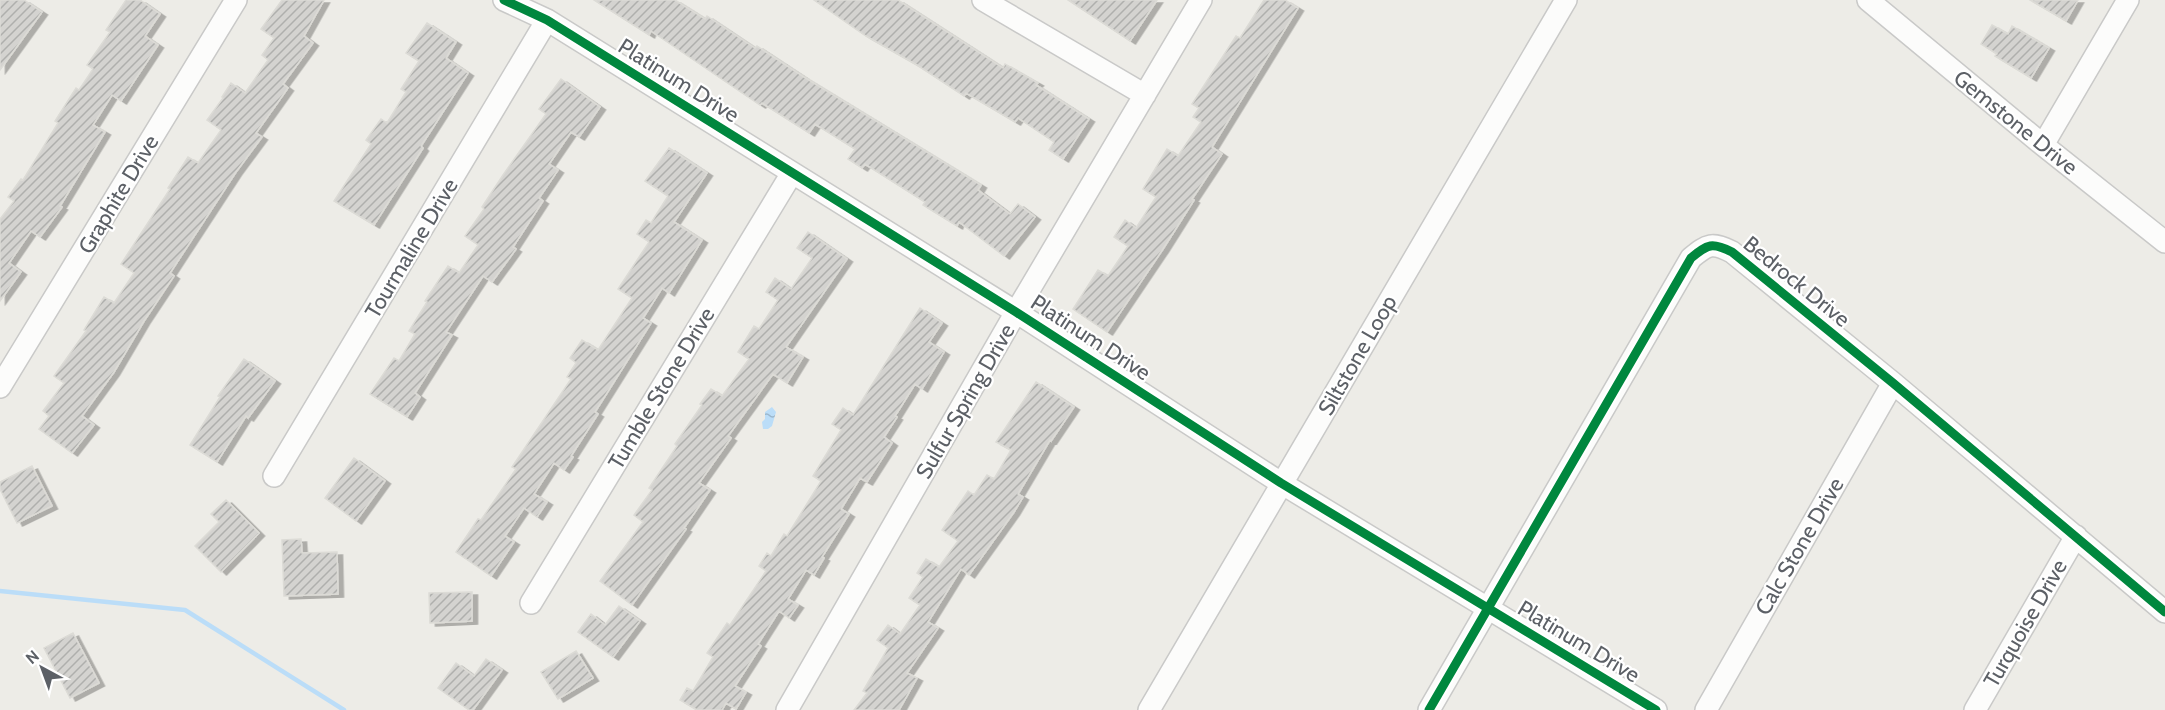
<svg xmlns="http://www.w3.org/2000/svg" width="2165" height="710" viewBox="0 0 2165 710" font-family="Cabin,sans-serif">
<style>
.water{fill:url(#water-ripples)}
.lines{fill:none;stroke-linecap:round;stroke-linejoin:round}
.stream{stroke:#bbddf8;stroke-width:4.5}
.building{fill:url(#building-hatch);stroke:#dcdbd6;stroke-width:1.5;filter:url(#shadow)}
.minor-casing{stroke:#c9c9c8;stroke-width:24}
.minor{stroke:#fcfcfb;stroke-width:21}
.cycleway-casing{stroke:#fff;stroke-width:13}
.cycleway{stroke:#00873e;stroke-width:9}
.labels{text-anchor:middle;stroke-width:4.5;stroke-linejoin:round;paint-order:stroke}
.street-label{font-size:22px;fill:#5c6066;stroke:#fff}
</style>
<defs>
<pattern id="water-ripples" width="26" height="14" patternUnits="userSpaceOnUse" patternTransform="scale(1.5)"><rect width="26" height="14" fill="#bbddf8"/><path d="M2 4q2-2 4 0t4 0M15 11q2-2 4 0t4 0" fill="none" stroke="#9bb7cd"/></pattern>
<pattern id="building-hatch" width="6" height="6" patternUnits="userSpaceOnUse" patternTransform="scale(1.5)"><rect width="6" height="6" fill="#d4d3d0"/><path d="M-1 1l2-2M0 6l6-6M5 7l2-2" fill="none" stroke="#afafad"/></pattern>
<filter id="shadow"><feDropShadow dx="5.5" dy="3" stdDeviation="0" flood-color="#0004"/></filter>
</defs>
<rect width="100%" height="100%" fill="#edece7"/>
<!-- water -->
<path class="water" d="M772 407 776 412 772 426 768 429H763L762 422 765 419V412Z"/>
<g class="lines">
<!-- stream -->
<path class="stream" d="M0 591 185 610 344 710"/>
</g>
<!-- building -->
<path class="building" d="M0 0H24L42 12 0 70Z
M126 0H140L160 14 145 36 158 45 121 101 112 95 93 125 105 132 60 206 62 207 40 237 31 231 9 263 21 272 0 301V219L14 201 8 197 21 179 23 180 58 123 55 121 76 88 79 90 93 69 87 65 110 32 106 30Z
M282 0H324L304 36 313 43 283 84 288 88 256 133 262 137 236 172 170 273 174 276 144 321 114 372 82 416 94 425 72 453 39 429 49 416 43 411 64 383 54 376 86 331 84 330 104 297 114 303 134 273 121 264 170 189 168 188 188 157 198 163 221 130 207 120 223 98 222 97 231 83 245 93 268 60 262 55 274 38 261 29Z
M594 0H675L705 19 707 16 755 48 757 46 804 77 981 185 978 190 1010 214 1018 204 1035 217 1004 256 959 222 957 226 923 205 925 202 865 164 862 168 848 159 855 149 815 124 809 133 762 103 760 105 651 31 649 35Z
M814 0H898L1003 68 1005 64 1038 83 1036 85 1089 119 1063 159 1049 150 1054 142 1018 118 1015 122 966 93 964 96 917 65 866 36Z
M1068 0H1157L1130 41Z
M1264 0H1285L1298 8 1212 147 1222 154 1192 199 1194 200 1163 249 1107 332 1073 309 1098 270 1108 276 1128 246 1114 237 1125 220 1136 228 1156 197 1143 189 1167 149 1178 156 1201 122 1193 117 1199 108 1192 104 1236 36 1240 38Z
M2030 0H2078L2066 21Z
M427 23 456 42 446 58 468 73 421 146 423 148 374 225 334 201 371 144 366 140 381 119 387 123 406 92 401 89 419 61 406 53Z
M1992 25 2008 34 2012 26 2049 48 2031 78 1995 56 1997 54 1981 44Z
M561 79 600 107 579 137 571 132 549 164 558 170 539 198 543 201 513 247 516 249 492 282 483 276 446 332 452 335 415 393 420 397 407 417 370 394 394 358 399 361 415 334 409 331 427 302 425 301 448 266 459 273 478 245 465 236 484 209 482 207 503 175 546 114 539 109Z
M669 148 707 173 674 222 702 240 669 293 662 288 643 318 651 323 595 412 598 414 571 456 573 457 564 470 554 463 534 494 547 502 537 517 524 508 505 536 514 542 491 576 456 552 478 519 481 520 516 469 512 467 571 379 567 377 576 363 570 358 582 340 598 350 632 298 618 289 649 242 637 234 646 220 651 223 668 196 645 181Z
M808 232 847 259 786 347 803 357 787 383 773 374 728 436 731 438 699 483 710 490 684 528 686 529 632 605 600 581 643 522 634 515 652 490 649 488 677 446 675 444 702 405 700 404 711 389 722 396 749 359 738 352 754 326 759 329 778 300 766 292 775 278 791 289 812 258 797 248Z
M920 308 942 323 929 342 944 352 922 389 915 384 895 416 897 417 884 437 892 443 867 482 860 478 841 509 849 514 822 557 824 558 814 575 806 570 788 599 798 605 789 618 779 611 758 644 761 646 735 686 746 692 736 709 726 703 722 710H697L680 700 687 688 693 691 713 657 707 653 727 623 730 625 766 571 759 566 767 553 771 556 784 534 787 536 821 481 813 476 841 430 832 424 843 408 853 415Z
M244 359 275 381 248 418 246 416 217 462 190 445 220 397 218 396Z
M1036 382 1074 407 1051 441 1050 440 1018 494 1023 497 1014 512 969 575 961 569 928 622 938 628 907 673 917 678 899 710H854L867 693 863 691 888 648 877 640 888 625 900 634 920 605 909 598 923 577 917 573 926 559 939 567 958 541 942 530 968 491 974 495 987 475 994 479 1011 450 996 442Z
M354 458 385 481 356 521 325 498Z
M32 466 52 506 17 523 0 489V482Z
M226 500 259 533 221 572 195 546 219 522 211 514Z
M301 539 302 553 337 552 338 594 284 596 282 540Z
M472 592V621L430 623 429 593Z
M619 606 640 621 613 657 578 632 591 614 605 625Z
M73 633 99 683 70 698 44 648Z
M576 651 593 678 558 699 541 672Z
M486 659 502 670 473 710H469L438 688 456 663 474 676Z"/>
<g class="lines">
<defs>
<path id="minor" d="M504 0 547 20 1016 312 1281 483 1656 710
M983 0 1145 95
M1868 0 2043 145 2165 242
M2043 145 2128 0
M0 387 236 0
M274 476 547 20
M531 603 792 173
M787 710 1016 312 1201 0
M1149 710 1566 0
M1429 710 1691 258C1708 244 1712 242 1732 252L1893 383 2165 612
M1706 710 1893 383
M1975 710 2076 536"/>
</defs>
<!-- minor casing -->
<use href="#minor" class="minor-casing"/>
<!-- minor -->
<use href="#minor" class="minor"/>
<defs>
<path id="cycleway" d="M504 0 547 20 1016 312 1281 483 1656 710
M1429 710 1691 258C1708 244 1712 242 1732 252L1893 383 2165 612"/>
</defs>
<!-- cycleway casing -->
<use href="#cycleway" class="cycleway-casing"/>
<!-- cycleway -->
<use href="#cycleway" class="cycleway"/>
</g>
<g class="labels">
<!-- street labels -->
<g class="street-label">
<text transform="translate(679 80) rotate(32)" y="8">Platinum Drive</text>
<text transform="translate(2016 122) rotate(39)" y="8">Gemstone Drive</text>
<text transform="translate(118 194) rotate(-59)" y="8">Graphite Drive</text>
<text transform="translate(411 248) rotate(-59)" y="8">Tourmaline Drive</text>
<text transform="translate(1797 281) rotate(39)" y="8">Bedrock Drive</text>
<text transform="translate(1091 337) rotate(33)" y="8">Platinum Drive</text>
<text transform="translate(1357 355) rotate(-60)" y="8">Siltstone Loop</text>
<text transform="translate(661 388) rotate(-59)" y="8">Tumble Stone Drive</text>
<text transform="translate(965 401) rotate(-60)" y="8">Sulfur Spring Drive</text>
<text transform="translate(1799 546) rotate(-60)" y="8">Calc Stone Drive</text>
<text transform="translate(2025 623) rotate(-60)" y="8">Turquoise Drive</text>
<text transform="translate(1579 641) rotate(31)" y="8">Platinum Drive</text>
</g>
</g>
<!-- north arrow -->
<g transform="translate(42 668) rotate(319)" stroke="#ffffff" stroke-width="4.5" paint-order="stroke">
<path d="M0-4.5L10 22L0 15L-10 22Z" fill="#5c6066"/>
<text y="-9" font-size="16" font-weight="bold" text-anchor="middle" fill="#5c6066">N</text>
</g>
</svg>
